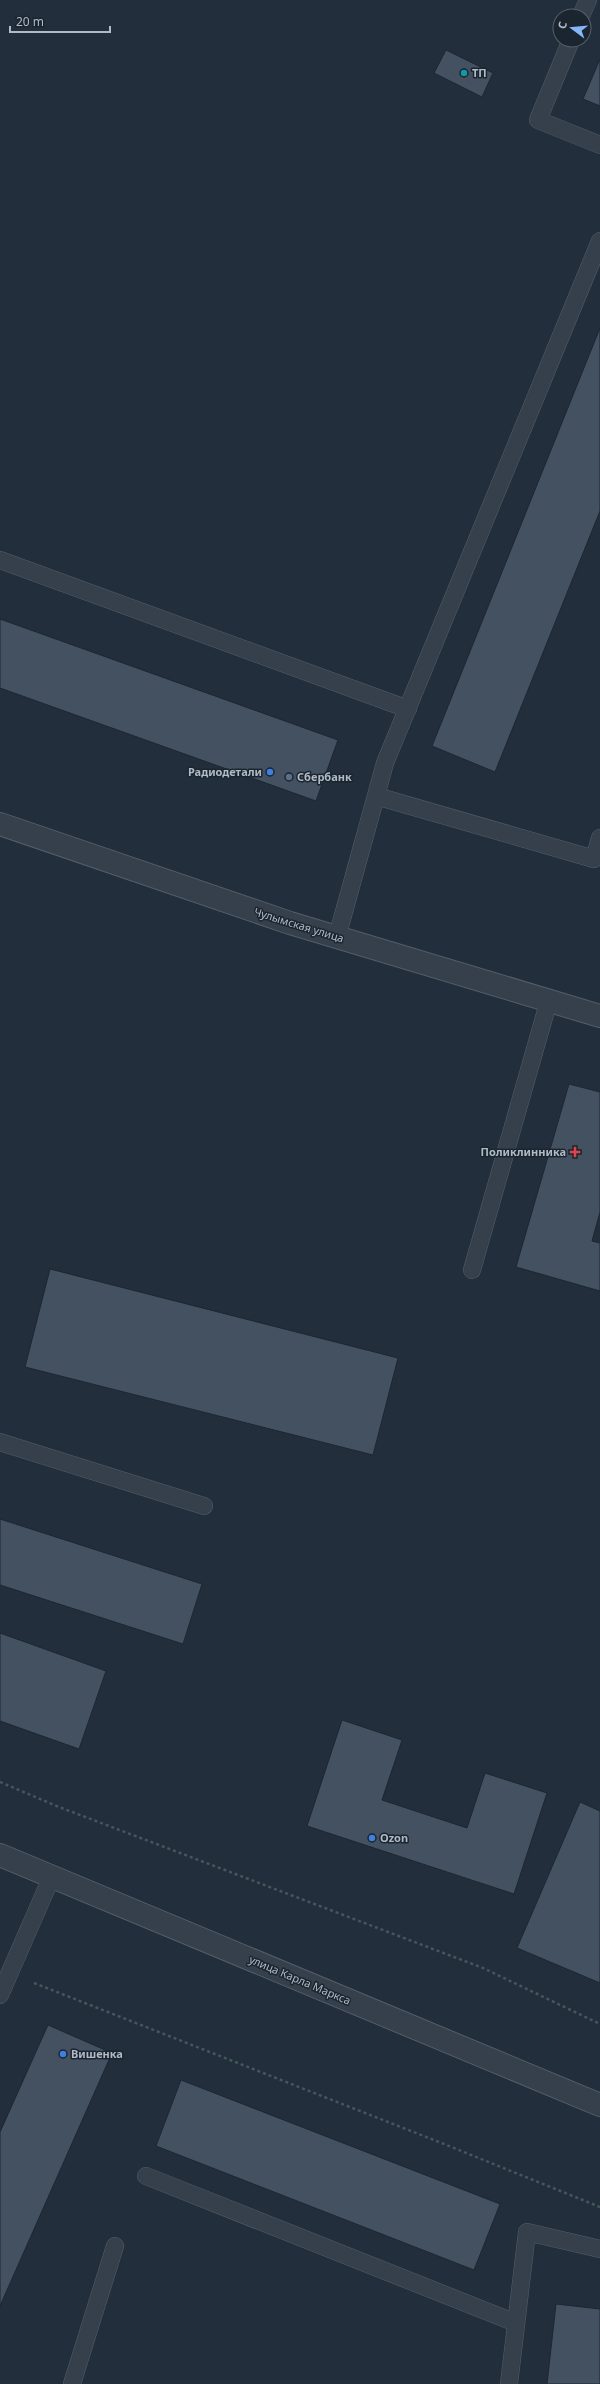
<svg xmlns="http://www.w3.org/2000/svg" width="600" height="2384" viewBox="0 0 600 2384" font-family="'Noto Sans',sans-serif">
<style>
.building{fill:#435160;stroke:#1d2732}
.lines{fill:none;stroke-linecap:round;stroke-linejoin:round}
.service-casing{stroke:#545e69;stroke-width:18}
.minor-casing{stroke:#545e69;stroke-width:24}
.path{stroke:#42585a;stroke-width:2.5;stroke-dasharray:3 3;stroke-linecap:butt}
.service{stroke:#36404c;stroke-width:17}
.minor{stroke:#36404c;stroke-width:22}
.culture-dot{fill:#0f9aa8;stroke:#1b2530;stroke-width:1.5}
.shop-dot{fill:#3f7fe0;stroke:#1b2530;stroke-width:1.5}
.service-dot{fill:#5c6f8a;stroke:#1b2530;stroke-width:1.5}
.health-dot{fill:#e0444e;stroke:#1b2530;stroke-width:1.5}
.labels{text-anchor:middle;stroke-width:3;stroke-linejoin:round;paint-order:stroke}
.poi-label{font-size:11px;font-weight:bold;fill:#b1bbc7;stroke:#1b2530;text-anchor:start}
.street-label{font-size:11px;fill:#b1bbc7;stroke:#1b2530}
</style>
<rect width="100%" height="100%" fill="#222e3b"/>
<!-- building -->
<path class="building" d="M446 50 493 73 482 97 434 73Z
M600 59V106L583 99Z
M600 328V511L495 772 432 746Z
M0 619 338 740 316 801 0 688Z
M569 1084 600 1092V1212L592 1241 600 1243V1291L516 1267Z
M50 1269 398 1358 373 1455 25 1367Z
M0 1519 202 1584 183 1644 0 1585Z
M0 1633 106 1671 79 1749 0 1721Z
M342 1720 402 1740 382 1800 467 1828 485 1773 547 1793 514 1894 307 1826Z
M580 1802 600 1811V1983L517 1948Z
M48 2025 112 2053 0 2306V2132Z
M181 2080 500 2204 474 2270 156 2146Z
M556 2304 600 2309V2384H547Z"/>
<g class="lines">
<defs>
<path id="service" d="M581 16 588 0
M571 40 538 120 600 145
M0 560 408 709
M376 796 594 859 600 838
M337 937 385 763 600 241
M472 1270 549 1000
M0 1442 204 1506
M0 1995 52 1876
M146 2176 516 2323
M72 2384 115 2246
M509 2384 527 2232 600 2249"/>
<path id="minor" d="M0 824 290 923 600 1016
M0 1855 600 2105"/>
</defs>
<!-- service casing -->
<use href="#service" class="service-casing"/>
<!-- minor casing -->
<use href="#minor" class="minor-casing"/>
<!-- path -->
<path class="path" d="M0 1782 59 1807 483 1968 600 2024
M34 1983 439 2142 600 2207"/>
<!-- service -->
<use href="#service" class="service"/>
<!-- minor -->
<use href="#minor" class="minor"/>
</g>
<!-- markers -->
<circle class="culture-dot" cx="464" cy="73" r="4"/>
<g class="shop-dot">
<circle cx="270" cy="772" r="4"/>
<circle cx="372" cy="1838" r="4"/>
<circle cx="63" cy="2054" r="4"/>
</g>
<circle class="service-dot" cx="289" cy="777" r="4"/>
<path class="health-dot" d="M573 1146h4v4h4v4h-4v4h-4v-4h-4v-4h4z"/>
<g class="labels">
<!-- poi labels -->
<g class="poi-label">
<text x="472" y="77">ТП</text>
<text x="262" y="776" text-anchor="end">Радиодетали</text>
<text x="297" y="781">Сбербанк</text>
<text x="566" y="1156" text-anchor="end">Поликлинника</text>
<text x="380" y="1842">Ozon</text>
<text x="71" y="2058">Вишенка</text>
</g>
<!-- street labels -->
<g class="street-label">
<text transform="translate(299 925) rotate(17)" y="4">Чулымская улица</text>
<text transform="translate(300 1980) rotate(23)" y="4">улица Карла Маркса</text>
</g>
</g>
<!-- north arrow -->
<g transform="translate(572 28) rotate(286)"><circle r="19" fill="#1b2530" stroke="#57616c"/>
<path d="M0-3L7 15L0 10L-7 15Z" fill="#84b6f9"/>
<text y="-6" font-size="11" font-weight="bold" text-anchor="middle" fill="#b1bbc7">С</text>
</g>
<!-- scale -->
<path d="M10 26v6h100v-6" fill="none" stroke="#b1bbc7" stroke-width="2"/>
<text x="16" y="26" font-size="12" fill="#b1bbc7" stroke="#1b2530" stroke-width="3" paint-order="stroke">20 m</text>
</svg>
